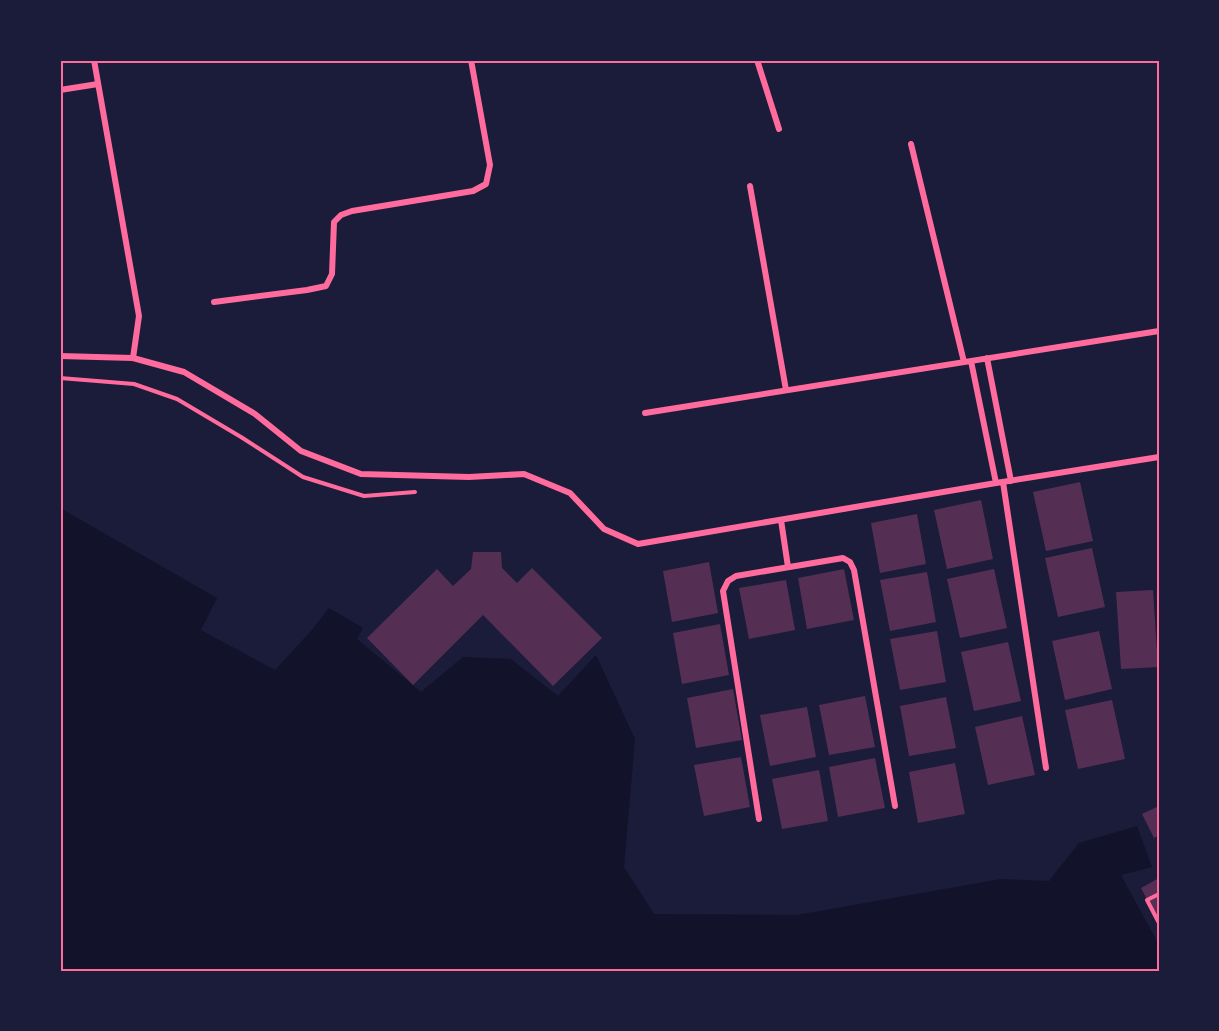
<svg xmlns="http://www.w3.org/2000/svg" width="1219" height="1031" viewBox="0 0 1219 1031" font-family="'Times New Roman',serif">
<style>
.water{fill:#12122b}
.building{fill:#542f53}
.lines{fill:none;stroke-linecap:round;stroke-linejoin:round}
.path{stroke:#ff6b9d;stroke-width:4}
.minor{stroke:#ff6b9d;stroke-width:6}
.neatline{fill:none;stroke:#ff6b9d;stroke-width:2}
</style>
<rect width="100%" height="100%" fill="#1b1b3a"/>
<!-- water -->
<path class="water" d="M60 508 217 598 201 630 275 670 311 631 329 608 363 628 357 639 421 692 463 657 511 659 558 696 596 655 635 739 624 867 654 914 797 915 1001 879 1049 881 1079 843 1137 826 1152 867 1121 875 1159 945V971H60Z"/>
<!-- building -->
<path class="building" d="M1080 482 1093 541 1046 551 1033 492Z
M981 500 993 559 947 569 934 510Z
M917 514 926 564 880 573 871 523Z
M1092 548 1105 607 1058 617 1045 558Z
M473 552H501L502 568 517 583 532 568 602 638 553 686 483 615 413 685 367 638 437 569 453 586 471 569Z
M709 562 718 613 672 622 663 571Z
M844 569 854 620 807 629 798 578Z
M994 569 1007 628 960 638 947 579Z
M927 572 936 622 890 631 880 580Z
M786 580 795 630 749 639 739 588Z
M1153 590 1158 667 1121 669 1116 592Z
M720 624 729 675 682 684 673 633Z
M937 631 946 682 900 690 890 639Z
M1099 631 1112 689 1065 700 1052 641Z
M1008 642 1021 701 974 711 961 652Z
M733 689 742 740 696 748 687 698Z
M865 696 875 747 829 755 819 705Z
M946 697 956 748 909 756 900 706Z
M1112 700 1125 759 1078 769 1065 710Z
M807 707 816 757 770 766 760 715Z
M1022 716 1035 775 988 785 975 727Z
M741 757 750 807 704 816 694 765Z
M875 758 885 808 838 817 829 767Z
M955 763 965 814 918 823 909 772Z
M819 770 828 821 782 829 772 779Z
M1159 806V835L1154 838 1142 814Z
M1159 878V923L1141 888Z"/>
<g class="lines">
<!-- path -->
<path class="path" d="M60 378 134 384 177 399 241 437 303 477 364 496 415 492
M1159 894 1147 900 1159 923"/>
<!-- minor -->
<path class="minor" d="M94 60 139 316 133 358
M757 60 779 129
M60 90 98 84
M911 144 964 362
M750 186 786 390
M214 302 307 290 326 286 332 274 334 222 341 215 352 211 473 191 486 184 490 165 471 60
M60 356 133 358 184 372 255 414 301 451 361 474 469 477 524 474 570 493 604 529 638 544 996 483 1159 457
M987 358 1011 481
M971 361 996 483
M645 413 1159 331
M1003 482 1046 768
M781 520 788 567
M759 819 723 591 728 581 736 576 843 558 850 562 854 570 895 806"/>
</g>
<!-- border -->
<rect width="1219" height="1031" fill="none" stroke="#1b1b3a" stroke-width="123"/>
<rect x="62" y="62" width="1096" height="908" class="neatline"/>
</svg>
